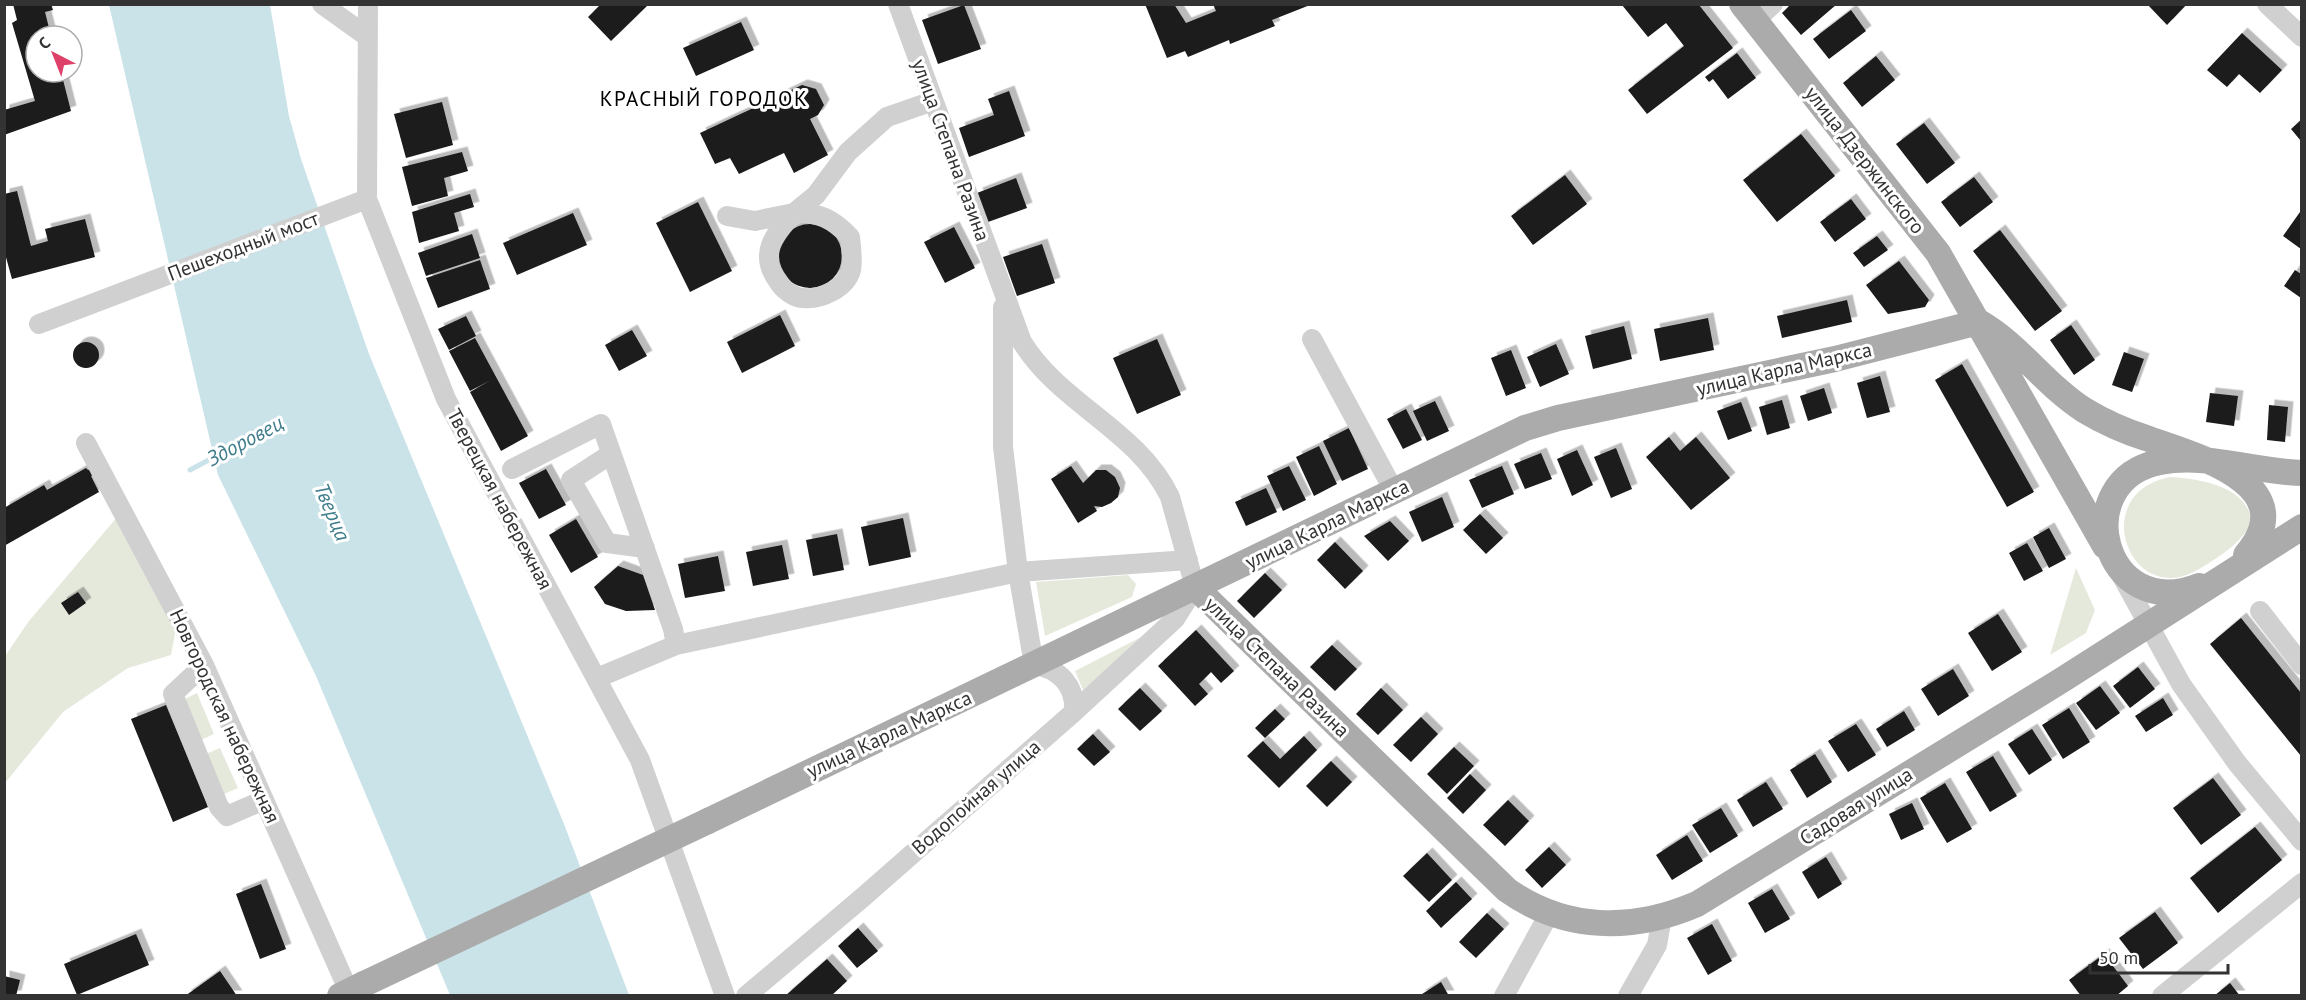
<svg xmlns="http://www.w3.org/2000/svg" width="2306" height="1000" viewBox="0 0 2306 1000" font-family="'PT Sans',sans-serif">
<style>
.green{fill:#e5e9dc}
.water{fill:#cae3e9}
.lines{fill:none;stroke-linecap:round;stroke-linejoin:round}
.stream{stroke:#cae3e9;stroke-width:5}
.building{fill:#1a1a1a;filter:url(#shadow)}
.minor{stroke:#d0d0d0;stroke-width:20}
.major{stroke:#ababab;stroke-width:26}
.major-bridge{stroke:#ababab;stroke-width:26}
.labels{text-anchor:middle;stroke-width:6;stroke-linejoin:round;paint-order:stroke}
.street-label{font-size:20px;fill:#333;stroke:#fff}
.neighbourhood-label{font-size:21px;letter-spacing:1.5px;fill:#000;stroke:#fff}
.water-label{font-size:21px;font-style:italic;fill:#407d8c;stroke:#fff}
</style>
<defs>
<filter id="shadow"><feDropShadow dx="5.5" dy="-5.5" stdDeviation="0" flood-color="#0004"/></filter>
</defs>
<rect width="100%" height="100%" fill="#fff"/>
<!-- green -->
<path class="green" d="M2170 477C2201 479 2248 486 2252 523 2240 542 2228 551 2209 563 2198 570 2185 578 2171 578 2120 579 2098 491 2170 477Z
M118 516 177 624 171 655 128 668 63 712 5 783V656L29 621Z
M2076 568 2095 610 2086 633 2050 655Z
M1128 575 1136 584 1132 597 1045 636 1036 582Z
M1149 633 1083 690 1075 671Z
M197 693 214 734 201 740 183 700Z
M220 748 238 788 224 794 206 754Z"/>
<!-- water -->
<path class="water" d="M109 5H270L289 116 301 159 369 354 564 824 629 995H450L316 676 218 475Z"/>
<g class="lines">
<!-- stream -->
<path class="stream" d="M190 470 218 455"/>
</g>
<!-- building -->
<path class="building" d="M13 4H51L53 10 45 12 51 36H36V72H61L71 111 4 135V110L35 101 12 23 17 20Z
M601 4H649L611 41 588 17Z
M1145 4H1174L1186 23 1216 11 1213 4 1310 5 1272 20 1275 26 1230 44 1229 40 1188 57 1185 51 1167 58Z
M1791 4H1837L1801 35 1782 13Z
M2147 4H2187L2167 25Z
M964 5 981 49 938 64 922 20Z
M1622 5H1699L1733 48 1647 114 1628 90 1684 46 1666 23 1648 37Z
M1851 10 1866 31 1829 59 1813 39Z
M741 22 754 50 696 76 683 48Z
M2242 33 2282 70 2260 93 2239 74 2227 87 2207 70Z
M1737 53 1756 78 1728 99 1713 79 1709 82 1705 77Z
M1876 56 1895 80 1862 107 1843 83Z
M802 85 816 89 824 105 818 115 810 119 828 155 794 173 784 153 739 174 730 158 715 164 700 133Z
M1009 91 1025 136 969 157 959 128 994 115 988 99Z
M442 102 453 145 406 158 394 114Z
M2301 120V141L2291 129Z
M1924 123 1955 163 1927 184 1896 144Z
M1801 134 1835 176 1777 222 1743 180Z
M462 152 468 171 444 178 448 196 412 206 402 167Z
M1565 175 1587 204 1533 245 1511 216Z
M1974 177 1993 202 1960 227 1941 202Z
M1016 178 1027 208 988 222 977 193Z
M17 191 31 246 48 241 45 229 85 219 95 257 12 279 4 250V194Z
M470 194 474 207 454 213 459 231 419 243 412 212Z
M1851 199 1866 219 1835 242 1820 222Z
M698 202 732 271 690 292 656 223Z
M2300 212 2301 214V249L2283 236Z
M573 213 587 245 517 275 503 243Z
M778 256a32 32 0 1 1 64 0a32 32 0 1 1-64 0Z
M954 227 975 268 945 283 924 242Z
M2000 230 2062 311 2035 331 1973 251Z
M472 234 480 258 426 276 418 253Z
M1877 236 1888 250 1864 267 1853 253Z
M1042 244 1055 283 1017 296 1003 257Z
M480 260 490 289 438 308 426 278Z
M1899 261 1929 300 1925 307 1888 314 1866 285Z
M2295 270 2301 274V298L2284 286Z
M1847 300 1852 322 1782 338 1777 316Z
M780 315 795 346 742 373 727 342Z
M466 316 476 336 449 350 438 329Z
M1708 318 1714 350 1660 361 1654 329Z
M2071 325 2095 360 2074 375 2050 340Z
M1624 326 1632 359 1593 369 1585 336Z
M632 330 647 356 619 371 605 345Z
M475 338 528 436 501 451 470 392 491 380 470 391 449 351Z
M1157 339 1181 395 1137 414 1113 358Z
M73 355a13 13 0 1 1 26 0a13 13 0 1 1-26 0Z
M1556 344 1569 374 1540 387 1527 357Z
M1511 350 1526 388 1506 396 1491 358Z
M2124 352 2144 359 2132 392 2112 385Z
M1962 364 2034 492 2007 507 1935 380Z
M1880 376 1890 412 1867 418 1857 383Z
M1824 388 1832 413 1808 421 1800 396Z
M2210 393 2238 396 2234 426 2206 422Z
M1782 400 1790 428 1767 435 1759 407Z
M1435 401 1449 431 1427 441 1413 411Z
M1741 402 1752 431 1728 440 1717 411Z
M2269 405 2288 407 2285 442 2267 440Z
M1406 409 1422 440 1403 449 1387 419Z
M1349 428 1368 469 1342 481 1323 441Z
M1669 437 1680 451 1696 437 1730 478 1691 510 1646 457Z
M1319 446 1337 484 1314 496 1296 457Z
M1616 448 1632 489 1611 498 1594 457Z
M1577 450 1593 485 1572 496 1557 459Z
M1541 453 1552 479 1525 489 1514 464Z
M1071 466 1083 483 1096 470H1106L1115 477 1120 488 1118 497 1111 503 1102 507 1094 506 1097 511 1078 523 1051 479Z
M1289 466 1306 500 1283 511 1267 476Z
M1502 466 1514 494 1482 508 1469 480Z
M86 468 88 470 91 469 94 475 91 476 99 492 4 546V508L44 485 47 490Z
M546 469 566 505 539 519 519 483Z
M1266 488 1277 512 1246 526 1235 502Z
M1442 497 1454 527 1422 542 1409 512Z
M1480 514 1503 538 1486 554 1463 530Z
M903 518 911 557 869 566 861 527Z
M576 519 598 557 571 573 549 535Z
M1390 521 1409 541 1388 561 1364 536Z
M2049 528 2066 559 2049 568 2033 537Z
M837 534 844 570 813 576 806 540Z
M1335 542 1363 571 1345 589 1317 560Z
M2027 543 2043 571 2024 581 2009 553Z
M782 545 789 579 753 586 746 552Z
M718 556 725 591 685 598 678 564Z
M618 566 643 575 655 610 626 611 605 604 594 587Z
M1265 573 1282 590 1254 618 1237 601Z
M78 592 86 603 69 615 61 603Z
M1998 614 2022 652 1992 671 1968 633Z
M2241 618 2301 693V756L2210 644Z
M1196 630 1234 671 1221 683 1211 672 1199 684 1208 694 1195 706 1158 666Z
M1332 645 1357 669 1335 691 1310 667Z
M2138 667 2155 689 2130 708 2113 686Z
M1953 669 1969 696 1938 716 1921 689Z
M2100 686 2120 713 2096 730 2076 703Z
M1140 688 1162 711 1140 731 1118 709Z
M1381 688 1403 710 1378 735 1356 714Z
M2163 698 2173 715 2146 732 2135 716Z
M166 705 208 807 173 822 131 719Z
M2069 708 2090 742 2063 759 2042 725Z
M1275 709 1285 719 1265 738 1255 728Z
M1904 711 1915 730 1887 747 1876 729Z
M1421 717 1438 734 1411 762 1393 745Z
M1856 724 1876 755 1848 772 1828 741Z
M2032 729 2052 760 2029 775 2008 744Z
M1093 734 1110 752 1094 766 1077 749Z
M1304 736 1317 750 1279 788 1247 756 1263 741 1280 759Z
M1454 747 1474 766 1447 794 1427 774Z
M1815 754 1832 782 1807 798 1790 770Z
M1993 756 2017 796 1990 812 1966 772Z
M1331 761 1352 782 1327 807 1306 786Z
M1470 774 1486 790 1463 814 1447 798Z
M2213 778 2241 815 2201 845 2173 808Z
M1766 782 1783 809 1753 827 1737 800Z
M1945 783 1972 829 1947 843 1920 798Z
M1508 800 1529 821 1505 846 1483 825Z
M1912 803 1924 829 1901 840 1889 814Z
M1721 808 1738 836 1710 853 1692 825Z
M2255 827 2282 860 2218 913 2190 878Z
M1687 835 1703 861 1672 880 1656 855Z
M1549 847 1566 865 1542 888 1525 870Z
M1427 853 1452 880 1429 902 1403 876Z
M1826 857 1842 884 1818 899 1802 872Z
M1456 882 1472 899 1441 928 1426 911Z
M261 884 286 949 260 959 236 894Z
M1772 889 1790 919 1765 933 1748 903Z
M2155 912 2178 943 2143 969 2119 938Z
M1487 913 1504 929 1476 958 1459 942Z
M1712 924 1732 961 1708 975 1687 938Z
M858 928 878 951 857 968 838 946Z
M136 934 149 965 77 995 64 964Z
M2104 954 2128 986 2116 996H2081L2069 980Z
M827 959 847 981 831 996H785Z
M220 971 237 996H185Z
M4 976 20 980 16 996H4Z
M1441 982 1449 996H1419Z
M2230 983 2240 996H2214Z"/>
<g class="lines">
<!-- minor -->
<path class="minor" d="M322 4 368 37
M368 4 367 199 446 399 640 760 725 996
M2267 4 2302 37
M1755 21 1773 4
M794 213C819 212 833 219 850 237 851 247 853 260 851 270 846 288 821 300 803 298 795 298 784 290 780 284 758 256 772 236 794 213Z
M727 216 755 221 794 213 816 195 848 152 887 117 933 101
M1003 307V447L1018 572 1034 665C1059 668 1076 686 1074 712
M39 324 367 199
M1312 339 1394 491
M86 443 204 665 351 996
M611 454 571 480 607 543 645 548
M512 469 601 424 673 629 676 645
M2119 571 2181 684 2237 763 2302 841
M2260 611 2302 665
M204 665 173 694 219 807 227 816 264 800
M597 678 676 645 1018 572 1188 560
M746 996 862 898 1074 712 1175 619 1195 587 1170 497C1138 430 1060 404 1022 342L898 4
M1504 996 1549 914
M1628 996 1657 945 1662 917
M2162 996 2302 883"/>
<!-- major -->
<path class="major" d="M1742 4 1938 253 2105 546
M1979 322C2019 345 2045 385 2084 410 2104 422 2124 431 2146 438 2194 455 2306 484 2246 555
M2199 586C2102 624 2067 480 2160 462 2206 453 2256 472 2302 473
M1195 587 1507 890C1565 931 1632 932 1697 904L2062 680 2302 527
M708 821 1525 428 1558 418 1835 359 1979 322
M340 996 364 984"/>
<!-- major-bridge -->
<path class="major-bridge" d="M364 984 708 821"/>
</g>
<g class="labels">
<!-- street labels -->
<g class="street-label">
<text transform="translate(951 150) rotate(70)" y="7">улица Степана Разина</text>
<text transform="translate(1865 160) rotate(52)" y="7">улица Дзержинского</text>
<text transform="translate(243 246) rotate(-21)" y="7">Пешеходный мост</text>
<text transform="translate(1784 369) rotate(-13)" y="7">улица Карла Маркса</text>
<text transform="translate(500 499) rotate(62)" y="7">Тверецкая набережная</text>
<text transform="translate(1327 524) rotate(-26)" y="7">улица Карла Маркса</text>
<text transform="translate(1277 667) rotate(44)" y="7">улица Степана Разина</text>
<text transform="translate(225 716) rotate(65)" y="7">Новгородская набережная</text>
<text transform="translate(889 734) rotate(-25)" y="7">улица Карла Маркса</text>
<text transform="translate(976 797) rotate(-41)" y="7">Водопойная улица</text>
<text transform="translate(1856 806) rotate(-32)" y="7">Садовая улица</text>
</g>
<!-- neighbourhood labels -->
<g class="neighbourhood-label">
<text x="704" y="106">КРАСНЫЙ ГОРОДОК</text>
</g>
<!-- water labels -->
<g class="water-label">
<text transform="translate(245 441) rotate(-28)" y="7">Здоровец</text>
<text transform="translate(332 512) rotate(67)" y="7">Тверца</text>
</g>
</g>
<!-- border -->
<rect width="2306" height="1000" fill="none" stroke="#333333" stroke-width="12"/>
<!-- north arrow -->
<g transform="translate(54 54) rotate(318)"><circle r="28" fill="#ffffff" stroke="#adadad" stroke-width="1.5"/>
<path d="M0-4.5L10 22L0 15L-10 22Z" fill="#df4069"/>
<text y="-9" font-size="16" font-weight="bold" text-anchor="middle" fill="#333333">С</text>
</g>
<!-- scale -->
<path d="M2090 964v9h138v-9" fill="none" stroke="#333333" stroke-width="3"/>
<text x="2099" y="964" font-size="18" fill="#333333" stroke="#ffffff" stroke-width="4.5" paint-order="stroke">50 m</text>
</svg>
